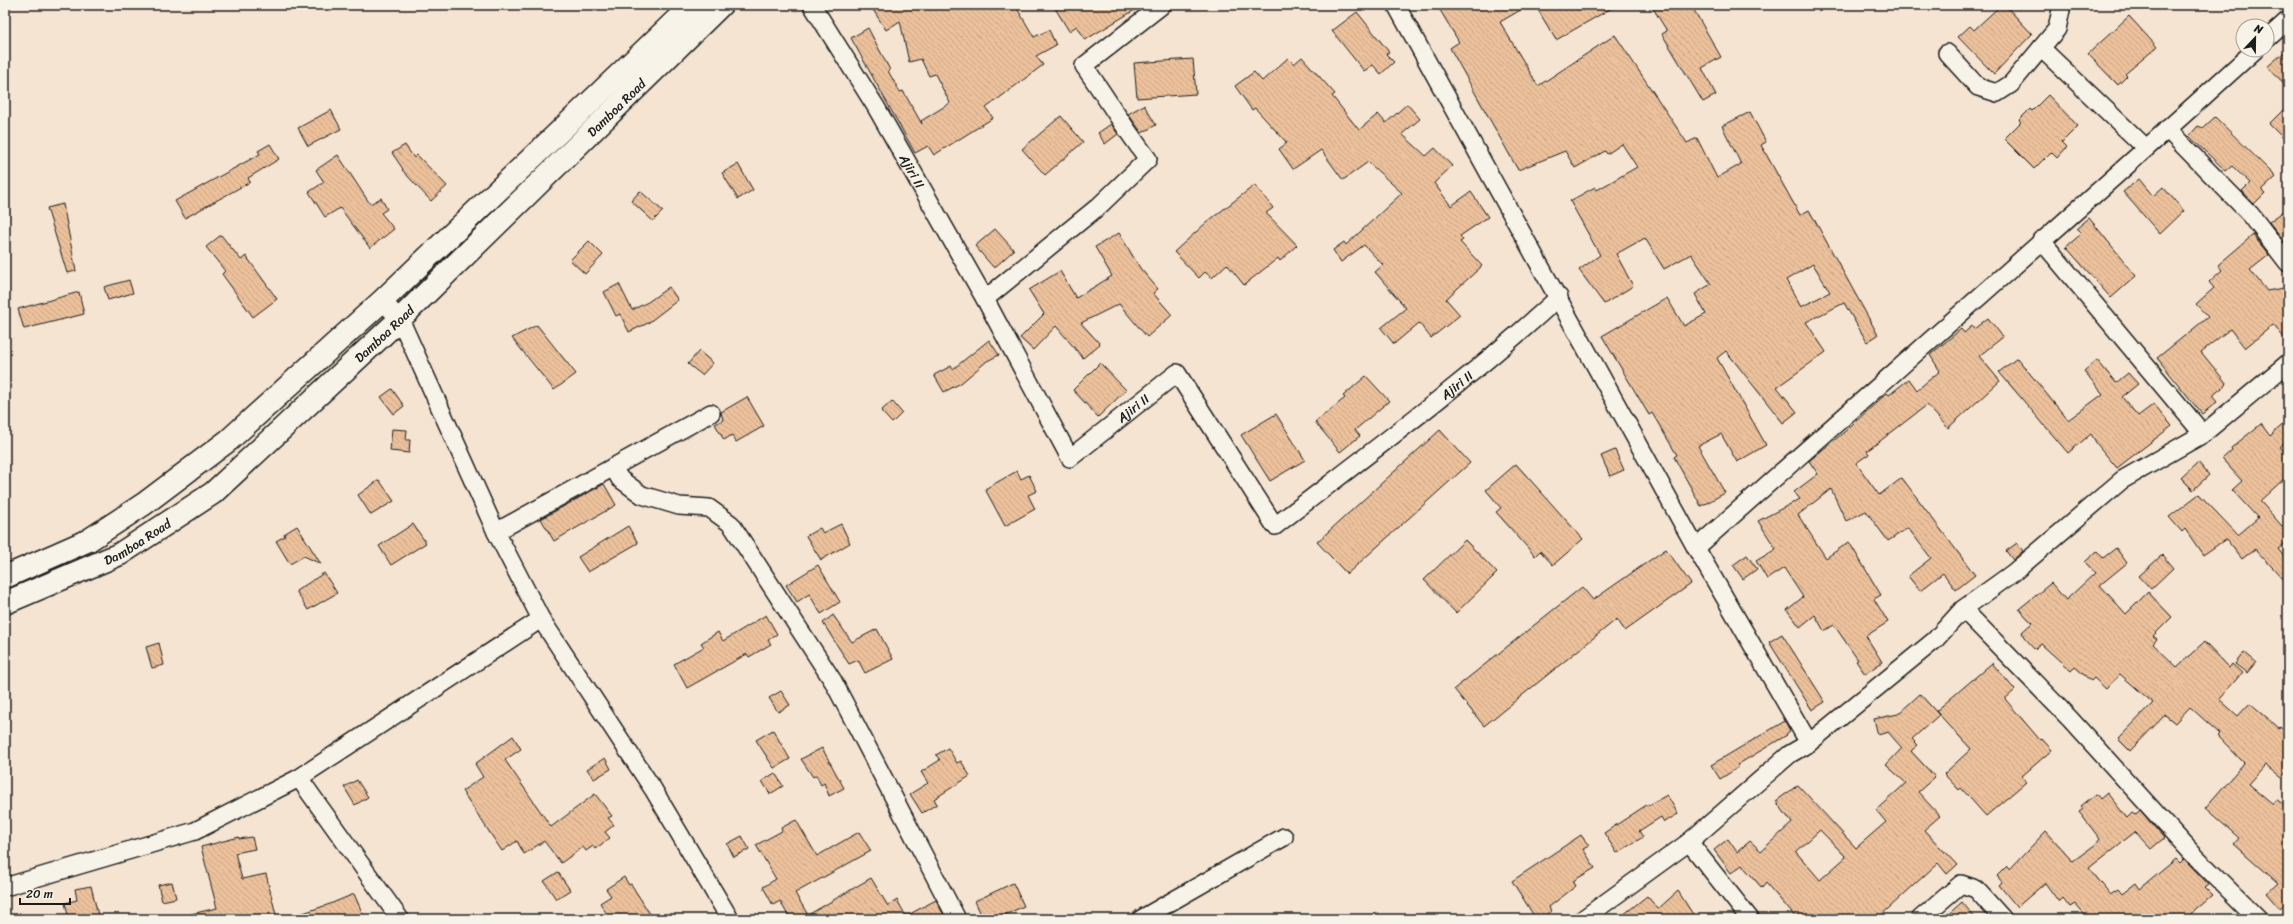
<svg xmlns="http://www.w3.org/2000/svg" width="2293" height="924" viewBox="0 0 2293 924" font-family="Sriracha,sans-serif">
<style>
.building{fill:url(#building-back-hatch);stroke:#1c1c1c;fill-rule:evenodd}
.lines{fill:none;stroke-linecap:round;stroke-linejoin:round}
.street-casing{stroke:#1c1c1c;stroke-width:20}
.primary-casing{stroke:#1c1c1c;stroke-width:25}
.street{stroke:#f7f3e8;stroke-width:17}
.primary{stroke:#f7f3e8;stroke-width:22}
.labels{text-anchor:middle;stroke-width:3;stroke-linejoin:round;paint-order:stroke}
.street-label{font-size:13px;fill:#1c1c1c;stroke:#f7f3e8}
</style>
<defs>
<pattern id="building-back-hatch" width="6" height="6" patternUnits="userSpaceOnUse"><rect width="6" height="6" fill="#ecc19c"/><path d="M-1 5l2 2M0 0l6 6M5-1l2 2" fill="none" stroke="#caa586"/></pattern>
</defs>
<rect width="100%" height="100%" fill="#f4e4d1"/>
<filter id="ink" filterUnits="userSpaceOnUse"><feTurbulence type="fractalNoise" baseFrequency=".025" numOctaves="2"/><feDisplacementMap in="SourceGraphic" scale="8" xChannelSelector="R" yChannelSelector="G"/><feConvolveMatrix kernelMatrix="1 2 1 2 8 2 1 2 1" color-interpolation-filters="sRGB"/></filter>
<g filter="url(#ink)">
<!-- building -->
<path class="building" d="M870 5H1015L1034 37 1049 30 1056 45 1036 56 1043 65 986 108 993 118 934 155 928 146 915 153 851 38 868 28 890 70 888 71 900 92 903 91 922 124 921 121 950 103 935 74 929 76 921 59 909 62 900 21 886 30Z
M1053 5H1143L1085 40 1077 26 1069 31Z
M1437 5H1529L1500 22 1538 86 1615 35 1687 143 1697 138 1717 178 1741 164 1722 126 1750 112 1766 142 1761 145 1800 215 1809 210 1878 335 1867 342 1844 303 1806 322 1826 352 1777 387 1797 412 1783 423 1726 351 1717 358 1766 445 1737 462 1721 434 1698 446 1725 493 1701 506 1674 457 1677 455 1652 413 1649 415 1602 336 1667 298 1684 326 1706 314 1695 294 1711 284 1691 254 1664 269 1645 238 1616 254 1633 286 1604 304 1579 270 1600 255 1570 201 1595 187 1597 190 1637 167 1622 144 1607 154 1605 151 1575 168 1565 151 1518 170 1450 48 1459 42ZM1813 264 1830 292 1801 307 1786 280Z
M1535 5H1617L1556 40Z
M1651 5H1691L1721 57 1702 68 1716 95 1703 102 1662 34 1667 31Z
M2001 5H2005L2032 34 1994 74 1958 37 1970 26 1974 30Z
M1357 12 1389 52 1386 54 1394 62 1381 74 1373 65 1364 71 1332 31Z
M2129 16 2157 47 2125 74 2127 76 2118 85 2088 54Z
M2288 49V87L2267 67Z
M1302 57 1335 94 1332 96 1359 130 1378 114 1386 123 1407 104 1420 119 1402 134 1426 156 1435 148 1452 166 1434 183 1451 206 1471 192 1488 217 1460 236 1463 240 1460 242 1482 266 1446 299 1460 315 1431 338 1419 323 1394 344 1381 328 1406 308 1375 272 1383 265 1364 245 1341 262 1333 250 1344 242 1346 245 1402 193 1368 162 1343 180 1321 150 1293 169 1279 149 1287 143 1255 108 1252 110 1235 86 1254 72 1262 81 1288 58 1294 64Z
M1193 59 1196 94 1137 98 1134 63Z
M2048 95 2078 126 2062 142 2067 147 2057 158 2051 152 2034 169 2004 139 2021 122 2019 120 2030 109 2032 111Z
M1144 105 1156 125 1142 133 1128 114Z
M2288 105V143L2269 124Z
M331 110 341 129 308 146 298 128Z
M1061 116 1083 142 1045 175 1022 149Z
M2215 117 2276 177 2262 190 2265 193 2254 204 2242 191 2250 183 2232 166 2226 171 2189 136 2198 126 2203 128Z
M1111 124 1118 134 1105 144 1098 133Z
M270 144 279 159 248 178 250 182 185 218 175 201 260 154 258 151Z
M405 145 414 158 417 155 447 186 431 201 402 170 403 169 392 153Z
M338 155 370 204 381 198 387 209 381 213 394 229 370 248 340 208 325 217 309 192 324 182 316 170Z
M738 164 753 190 738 199 722 173Z
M2139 179 2153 196 2163 187 2184 211 2160 234 2123 192Z
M1255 185 1273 208 1266 213 1297 245 1280 261 1278 258 1244 285 1227 264 1212 278 1205 272 1199 278 1174 252 1207 222Z
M640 191 663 211 653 221 631 201Z
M63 204 76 271 67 273 47 208Z
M2288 208V239L2285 242 2269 222Z
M2089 218 2136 276 2111 298 2066 247 2081 234 2076 229Z
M995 229 1014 250 994 268 975 246Z
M1119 233 1140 268 1158 289 1153 293 1172 315 1147 337 1119 304 1081 323 1100 344 1083 358 1056 326 1033 350 1020 338 1044 314 1029 290 1060 271 1076 298 1112 276 1095 247Z
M221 235 241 260 246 256 277 299 253 317 222 274 225 271 206 247Z
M2253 235 2269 255 2250 270 2267 291 2288 287V342L2273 325 2245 348 2230 329 2201 352 2227 384 2212 396 2217 402 2202 414 2157 358 2208 317 2196 304 2214 288 2209 282 2222 270 2218 265Z
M589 241 603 255 585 274 570 260Z
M129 280 133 293 108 300 104 287Z
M619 284 632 310 648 302 669 287 678 300 648 323 629 332 620 314 616 316 604 292Z
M79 292 84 314 24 329 18 309Z
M1988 318 2003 337 1979 356 2000 381 1948 428 1927 405 1867 451 1869 454 1856 463 1879 495 1902 478 1975 575 1956 590 1943 573 1920 591 1908 576 1931 558 1908 528 1888 541 1866 511 1846 521 1831 489 1798 515 1826 558 1849 542 1881 595 1874 599 1888 622 1866 636 1882 662 1865 674 1856 661 1858 660 1834 625 1824 631 1815 615 1800 627 1787 610 1803 597 1784 568 1767 579 1756 561 1776 549 1758 521 1800 499 1794 492 1818 474 1809 461 1843 433 1887 393 1889 395 1909 379 1917 390 1940 371 1930 355 1961 329 1964 333 1972 326 1974 329Z
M537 325 576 374 554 390 512 338Z
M989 340 999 355 987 361 961 383 944 392 934 375 951 366 953 369Z
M699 351 713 363 702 375 688 364Z
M2017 358 2068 420 2103 394 2084 371 2097 360 2116 383 2128 373 2138 384 2122 397 2138 416 2154 404 2172 426 2117 468 2097 444 2091 434 2068 453 1999 372Z
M1100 363 1126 390 1098 417 1073 390Z
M1366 376 1389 401 1355 430 1360 436 1340 452 1315 422 1345 398 1343 396Z
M392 389 404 406 394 414 381 397Z
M747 397 764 426 736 442 732 435 724 440 715 424 723 420 721 412Z
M892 401 902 413 892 423 881 411Z
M1276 414 1305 460 1270 481 1241 435Z
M2288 420V440L2280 447 2288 455V475L2260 501 2288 533V541L2278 549 2288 562V584L2255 549 2242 559 2226 539 2203 555 2185 529 2182 532 2169 517 2199 494 2238 535 2258 518 2232 490 2242 481 2222 459 2232 450 2231 448 2261 424 2270 436Z
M392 429 407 430 406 440H410L409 453 390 451Z
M1440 430 1470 463 1347 574 1317 542Z
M1615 450 1624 470 1610 476 1601 456Z
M2198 462 2209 475 2193 490 2181 478Z
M1516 464 1583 539 1553 565 1540 551 1535 556 1496 512 1501 508 1486 490Z
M1017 471 1021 479 1029 475 1037 491 1028 495 1035 509 1005 526 985 489Z
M379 480 394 501 371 515 358 495Z
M604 484 616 505 554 541 541 519Z
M413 524 426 543 391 565 379 546Z
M841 524 850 543 821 560 806 536 820 528 823 533Z
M297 526 321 564 304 556 290 564 276 541 285 536 284 534Z
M628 526 638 543 588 572 578 557Z
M1465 540 1497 573 1456 613 1424 580Z
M2017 543 2023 551 2013 560 2006 551Z
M2116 548 2127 563 2100 585 2126 614 2148 592 2172 617 2153 636 2157 639 2153 644 2177 667 2204 642 2229 668 2232 664 2242 673 2219 699 2238 716 2250 703 2279 728 2280 726 2288 733V770L2281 778 2265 765 2248 784 2272 804 2276 799 2288 808V901L2279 909 2266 894 2278 883 2234 844 2239 838 2205 808 2244 763 2218 736 2220 734 2190 707 2175 723 2165 715 2130 751 2118 739 2153 703 2120 674 2106 689 2094 678 2091 681 2075 667 2071 671 2041 644 2035 649 2024 637 2022 632 2032 623 2019 609 2051 583 2066 600 2095 573 2085 562 2097 551 2103 558Z
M1666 549 1691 584 1625 631 1617 619 1484 726 1454 689 1582 587 1593 600Z
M1747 555 1757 569 1743 579 1733 565Z
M2162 555 2173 568 2151 589 2139 576Z
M818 565 840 602 821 614 809 594 797 602 786 585Z
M324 573 337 593 308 610 296 591Z
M766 615 777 634 768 640 771 644 749 657 747 654 687 688 674 664 704 647 701 643 718 632 723 641Z
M833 615 852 642 877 629 893 659 865 673 858 660 849 664 823 623Z
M1782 634 1825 702 1812 710 1769 642Z
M159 643 164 665 152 668 146 647Z
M2244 652 2256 662 2247 673 2235 664Z
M1992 663 2015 690 2005 699 2040 740 2042 739 2052 750 2022 776 2026 782 1986 816 1961 788 1959 790 1944 774 1971 749 1936 711Z
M781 691 790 705 778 712 769 698Z
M1920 694 1939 715 1912 739 1918 745 1911 751 1935 777 1918 792 1940 816 1924 830 1957 865 1947 874 1938 863 1877 919H1797L1766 883 1762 888 1742 865 1731 873 1714 850 1728 839 1737 852 1750 841 1761 851 1792 823 1776 801 1798 785 1856 848 1886 822 1876 810 1906 783 1886 765 1902 748 1888 732 1878 735 1874 719 1898 714ZM1820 830 1846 857 1820 880 1796 852Z
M1785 721 1790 731 1786 734 1787 735 1737 765 1739 767 1720 779 1711 765Z
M773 730 790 759 774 768 756 740Z
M513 736 521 749 505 760 551 827 595 794 612 816 608 818 614 825 605 832 610 838 595 849 593 846 586 851 583 847 561 863 544 841 524 854 517 841 502 851 462 791 483 777 475 764Z
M822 748 844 788 829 796 824 783 821 785 816 775 813 777 801 759Z
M948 748 957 763 961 761 970 776 934 799 937 804 922 813 910 794 928 783 921 772 940 760 936 755Z
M605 758 611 769 594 779 587 769Z
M775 773 783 786 770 794 762 781Z
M357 780 368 797 355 805 344 787Z
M2107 793 2127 818 2132 813 2135 815 2140 810 2164 838 2151 849 2135 832 2089 868 2110 894 2118 889 2122 894 2136 883 2140 889 2176 859 2180 863 2184 859 2209 885 2205 888 2212 895 2184 919H2088L2075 904 2070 907 2063 898 2059 902 2045 883 2017 907 1999 885 2002 882 1997 876 2007 866 2010 869 2046 831 2073 861 2096 844 2100 839 2079 812 2083 809 2081 806 2096 794 2100 799Z
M1667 795 1678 814 1664 822 1661 817 1639 831 1643 837 1617 853 1604 833 1648 804 1649 805Z
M796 820 817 856 859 832 871 851 795 893 808 915 871 878 888 906 897 900 906 916 936 900 946 919H790L780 901 773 905 763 887 776 879 756 845 782 831 781 828Z
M1581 835 1589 846 1583 849 1595 868 1573 881 1576 886 1549 907 1551 912 1536 919 1512 881Z
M742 836 749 849 734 857 727 844Z
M239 837V839L252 837 255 849 235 853 242 879 266 874 277 919H192L191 914 217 908 201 847Z
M558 872 570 890 556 899 544 881Z
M624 877 629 885 631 884 653 919H610L600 903 611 896 606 889Z
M172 882 176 898 162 901 158 885Z
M1013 883 1024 906 996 919H983L975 901Z
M91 886 99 919H69L65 903 77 900 75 889Z
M1678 891 1696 919H1618L1647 896 1658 909Z
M354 894 365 919H294V916L330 904Z
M1962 902 1976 919H1943Z"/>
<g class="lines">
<defs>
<g id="street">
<path id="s1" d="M812 5 876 107 985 299 1070 458 1177 373 1275 526C1371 452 1469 380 1559 297"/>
<path d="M1396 5 1696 548 1809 743"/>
<path d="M2267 39 2288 20"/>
<path d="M2041 48 2146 148"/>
<path d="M1947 53 1978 87 1997 93 2011 84 2057 29 2062 5"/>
<path d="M2167 129 2251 215 2288 263"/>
<path d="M2041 240 2203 434"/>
<path d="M985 299 1099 206 1148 159C1125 129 1106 97 1084 66L1162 5"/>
<path d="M382 301 400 319 496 532 541 619 653 789 730 919"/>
<path d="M613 467 620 479 642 495 679 506 709 508 731 524 833 681 957 919"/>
<path d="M496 532 711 413"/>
<path d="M1696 548C1882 382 2071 218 2255 50"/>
<path d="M1963 609 2070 719 2191 852 2258 919"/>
<path d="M299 778 400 919"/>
<path d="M1689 842 1750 919"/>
<path d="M5 887 195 831 299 778 541 619"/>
<path d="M1141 919 1284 837"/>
<path d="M1583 919 1689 842 1790 754 1809 743 1935 640 1963 609 2013 573 2122 480 2203 434 2288 363"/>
<path d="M1920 919 1961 884 1976 889 2003 919"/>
</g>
<g id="primary">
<path d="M5 577 89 540 144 504 229 440 382 301 692 5"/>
<path id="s2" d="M5 603 120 554 213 493 400 319 721 5"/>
</g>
</defs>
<!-- street casing -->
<use href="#street" class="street-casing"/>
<!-- primary casing -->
<use href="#primary" class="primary-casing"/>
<!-- street -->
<use href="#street" class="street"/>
<!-- primary -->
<use href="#primary" class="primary"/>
</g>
</g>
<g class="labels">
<!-- street labels -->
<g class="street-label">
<text dy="5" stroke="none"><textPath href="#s2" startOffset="794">Damboa Road</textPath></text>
<text dy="5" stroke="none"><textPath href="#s1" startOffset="194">Ajiri II</textPath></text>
<text dy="5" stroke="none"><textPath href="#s2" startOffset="470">Damboa Road</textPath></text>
<text dy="5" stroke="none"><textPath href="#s1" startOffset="1070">Ajiri II</textPath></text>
<text dy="5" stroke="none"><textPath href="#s1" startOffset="602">Ajiri II</textPath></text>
<text dy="5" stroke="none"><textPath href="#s2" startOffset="146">Damboa Road</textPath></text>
</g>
</g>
<!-- margin -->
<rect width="2293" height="924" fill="none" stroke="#f7f3e8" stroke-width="20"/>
<rect x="10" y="10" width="2273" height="904" fill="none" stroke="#1c1c1c" stroke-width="1.5" filter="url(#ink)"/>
<!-- north arrow -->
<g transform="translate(2255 38) rotate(22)"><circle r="19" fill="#f7f3e8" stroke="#9f9d96"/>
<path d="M0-3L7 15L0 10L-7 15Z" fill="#1c1c1c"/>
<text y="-6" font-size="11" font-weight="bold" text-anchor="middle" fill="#1c1c1c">N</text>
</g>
<!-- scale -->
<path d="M20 898v6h50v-6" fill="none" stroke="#1c1c1c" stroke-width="2"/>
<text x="26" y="898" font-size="12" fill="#1c1c1c" stroke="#f7f3e8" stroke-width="3" paint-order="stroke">20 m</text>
</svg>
